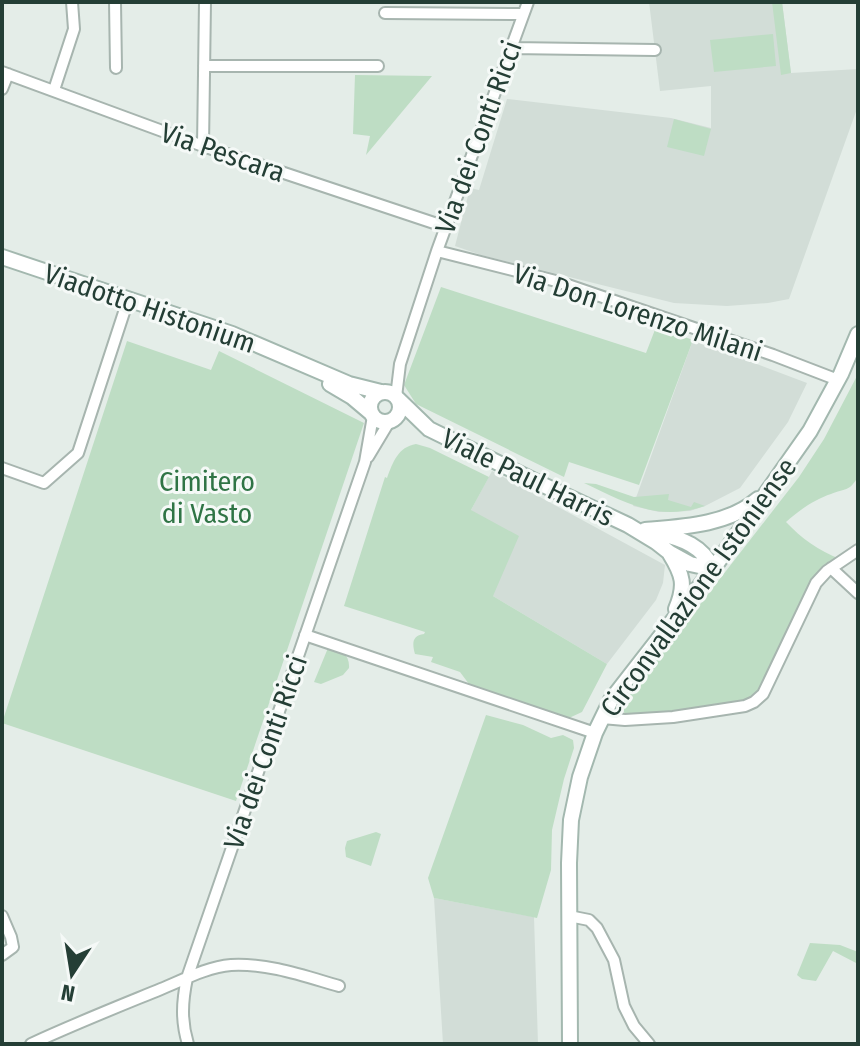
<svg xmlns="http://www.w3.org/2000/svg" width="860" height="1046" viewBox="0 0 860 1046" font-family="'Fira Sans Condensed',sans-serif">
<style>
.built{fill:#d2ddd7}
.green{fill:#beddc4}
.lines{fill:none;stroke-linecap:round;stroke-linejoin:round}
.street-casing{stroke:#a7b5af;stroke-width:14}
.secondary-casing{stroke:#a3b8af;stroke-width:18}
.street{stroke:#fff;stroke-width:10}
.secondary{stroke:#fff;stroke-width:14}
.labels{text-anchor:middle;stroke-width:6;stroke-linejoin:round;paint-order:stroke}
.street-label{font-size:28px;fill:#243e35;stroke:#f5f9f7}
.park-label{font-size:28px;fill:#2f7445;stroke:#f5f9f7}
</style>
<rect width="100%" height="100%" fill="#e4ede8"/>
<!-- built -->
<path class="built" d="M649 2H782L791 73 858 69V106L789 299 768 303 727 306 674 303 481 255 455 246 470 188 479 190 507 99 671 118 711 128V86L660 91Z
M693 340 807 383 788 422 740 488 705 506 690 511 659 512 633 506Z
M492 471 665 565 663 583 656 600 607 664 493 596 471 510Z
M434 898 534 917 538 1044H443Z"/>
<!-- green -->
<path class="green" d="M772 2H782L791 73 781 75Z
M773 34 776 66 714 72 710 40Z
M355 75 432 76 366 155 370 136 353 134Z
M674 119 711 129 704 156 667 147Z
M441 287 646 353 656 327 693 340 639 485 569 462 564 477 416 404 404 385Z
M127 341 211 370 219 351 364 423 236 801 2 723Z
M858 374V477C849 492 845 488 831 494 815 499 798 511 786 522 801 538 819 551 840 559L817 575 786 632 764 683 753 698 701 709 649 715H625L622 705 799 477 824 439Z
M416 444 430 448 489 477 471 510 519 536 493 596 607 664 582 712 569 718 469 684 460 672 431 662 433 657 415 654C412 644 412 635 424 634L425 632 344 606 385 477 387 478C393 462 398 447 416 444Z
M584 483 596 484 634 497 669 494 668 500 691 507 694 502 705 506C657 522 627 503 584 483Z
M328 648C341 648 350 655 349 668L343 675 321 684 314 682Z
M486 715 523 725 551 738 563 735 573 740 574 748 564 779 552 830 551 870 537 918 434 898 428 878Z
M376 832 381 834 371 866 346 857 345 848 347 841Z
M810 943 840 945 858 952V964L833 951 816 981 802 979 797 975Z"/>
<g class="lines">
<defs>
<path id="street" d="M115 2 116 68
M385 13 523 14
M511 48 655 50
M204 66H378
M2 72 203 146 446 227
M2 89 8 74
M54 90 74 29 72 2
M203 146 205 2
M437 251 556 281 773 355 838 380
M396 397 400 364 437 251 528 2
M368 457 389 422
M2 468 44 483 78 453 128 300
M831 568 858 593
M305 635 595 733
M602 718 625 720 673 717 745 706 754 702 763 694 816 583 827 571 858 550
M2 916 11 937 13 947 2 955
M569 916 589 920 597 928 614 960 624 1006 634 1026 649 1044
M31 1044C74 1024 117 1007 161 989 183 980 207 967 231 965 268 963 304 976 339 986
M188 1044C181 1021 182 1002 187 978L365 462 373 416"/>
<path id="secondary" d="M2 257 232 334 349 384 381 392
M330 384 352 397 371 413
M370 407a15 15 0 1 1 30 0a15 15 0 1 1-30 0Z
M398 399 429 429 539 483 628 525 656 542 670 553 690 564 713 569
M645 530C683 527 728 525 758 499
M659 533C682 539 703 546 713 569
M670 554C683 575 686 585 676 609
M570 1044 569 863 571 820 580 777 595 733 611 700 713 569 810 431 841 374 858 334"/>
</defs>
<!-- street casing -->
<use href="#street" class="street-casing"/>
<!-- secondary casing -->
<use href="#secondary" class="secondary-casing"/>
<!-- street -->
<use href="#street" class="street"/>
<!-- secondary -->
<use href="#secondary" class="secondary"/>
</g>
<g class="labels">
<!-- street labels -->
<g class="street-label">
<text transform="translate(478 137) rotate(-70)" y="10">Via dei Conti Ricci</text>
<text transform="translate(223 152) rotate(19)" y="10">Via Pescara</text>
<text transform="translate(150 308) rotate(19)" y="10">Viadotto Histonium</text>
<text transform="translate(638 312) rotate(18)" y="10">Via Don Lorenzo Milani</text>
<text transform="translate(528 477) rotate(26)" y="10">Viale Paul Harris</text>
<text transform="translate(698 587) rotate(-54)" y="10">Circonvallazione Istoniense</text>
<text transform="translate(265 752) rotate(-71)" y="10">Via dei Conti Ricci</text>
</g>
<!-- park labels -->
<g class="park-label">
<text x="207" y="491">Cimitero<tspan x="207" dy="32">di Vasto</tspan></text>
</g>
</g>
<!-- border -->
<rect width="860" height="1046" fill="none" stroke="#243e35" stroke-width="8"/>
<!-- north arrow -->
<g transform="translate(72 974) rotate(192)" stroke="#f5f9f7" stroke-width="6" paint-order="stroke">
<path d="M0-6L14 30L0 20L-14 30Z" fill="#243e35"/>
<text y="-12" font-size="22" font-weight="bold" text-anchor="middle" fill="#243e35">N</text>
</g>
</svg>
